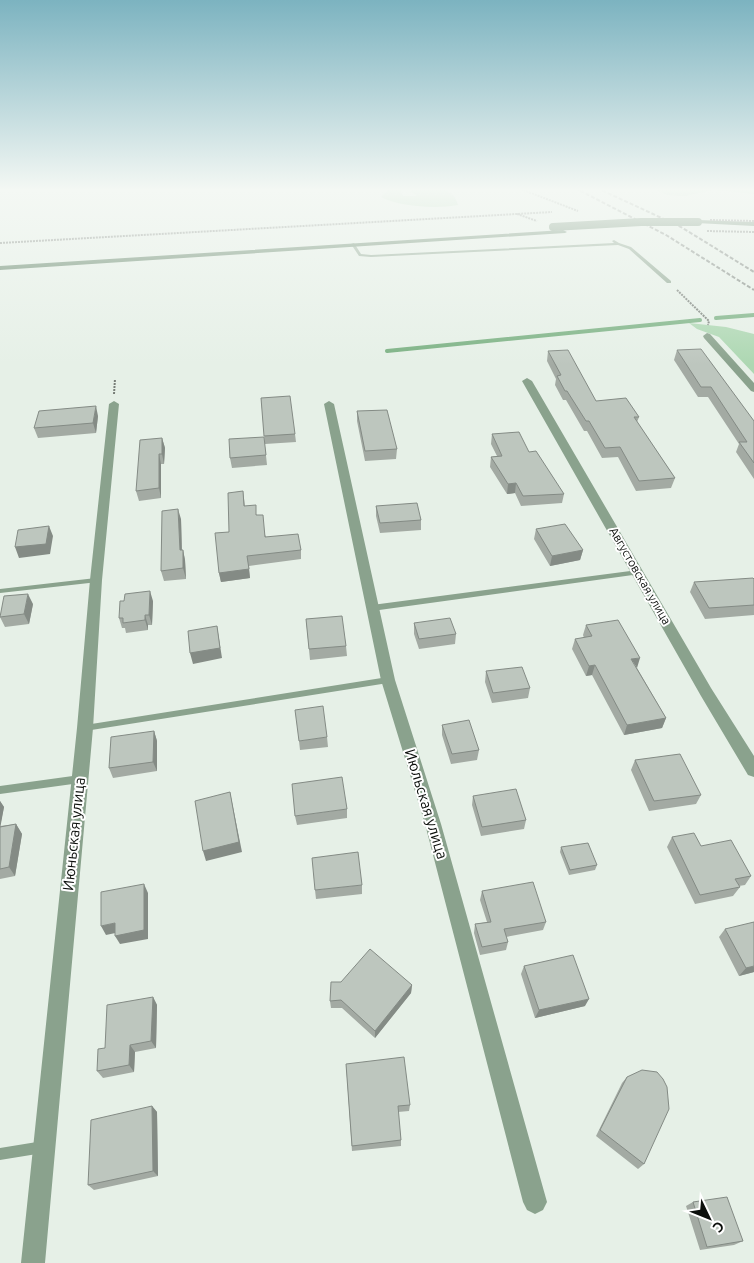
<svg xmlns="http://www.w3.org/2000/svg" width="754" height="1263" viewBox="0 0 754 1263" font-family="Ubuntu,sans-serif">
<style>
.green{fill:#add7b2}
.lines{fill:none;stroke-linecap:round;stroke-linejoin:round}
.stream{stroke:#7bb183;stroke-width:4}
.path{stroke:#787e78;stroke-width:2;stroke-dasharray:2 1;stroke-linecap:butt}
.service{fill:#8aa28d;fill-rule:evenodd}
.minor{fill:#8aa28d;fill-rule:evenodd}
.secondary{fill:#5b7d60;fill-rule:evenodd}
.rail{stroke:#818882;stroke-width:2;stroke-dasharray:4 2;stroke-linecap:butt}
.path-bridge{stroke:#787e78;stroke-width:2;stroke-dasharray:2 1;stroke-linecap:butt}
.secondary-bridge{stroke:#5b7d60;stroke-width:8}
.wall{fill:#a3aaa3}
.shaded-wall{fill:#848b85}
.building{fill:#bdc6be;stroke:#848b85}
.labels{text-anchor:middle;stroke-width:4;stroke-linejoin:round;paint-order:stroke}
.street-label{font-size:12px;fill:#0c0f0c;stroke:#fff}
.near-street-label{font-size:15px;fill:#0c0f0c;stroke:#fff}
</style>
<rect width="100%" height="100%" fill="#e6f0e7"/>
<!-- green -->
<path class="green" d="M416 188C433 188 453 185 458 205 436 209 401 207 381 197L388 190 400 189 403 196H417L410 191Z
M652 188H754V194L714 190 685 196 667 195Z
M689 323 726 327 754 334V374L719 337 697 329Z"/>
<g class="lines">
<!-- stream -->
<path class="stream" d="M716 318 754 315
M387 351 700 320"/>
<!-- path -->
<path class="path" d="M518 188 578 211
M517 214 537 221
M0 243 552 212
M677 290 709 321 708 325
M114 394 115 379"/>
<!-- service -->
<path class="service" d="M614 240 619 243 631 247 671 281V283H667L629 249 618 245 371 257 359 256 351 244 354 243 361 254 371 255 614 243 612 241Z
M638 570 641 572 640 574 372 611 368 608 372 605Z
M96 578 100 580 98 582 0 593V589Z
M388 677 391 678 392 680 391 682 388 683 85 731 82 730 81 728 82 726 85 725Z
M80 775 83 776 84 779 83 782 80 783 0 794V786Z
M43 1141 47 1143 49 1147 47 1151 43 1153 0 1160V1148Z"/>
<!-- minor -->
<path class="minor" d="M707 333 710 334 754 383V392L751 391 704 338 703 336Z
M527 378 532 381 711 688 754 756V777L748 775 701 696 522 381Z
M114 401 119 404 102 580 93 728 45 1263H21L77 728 90 580 109 404Z
M329 401 334 404 395 680 441 824 547 1202 543 1210 535 1214 527 1210 523 1202 425 824 381 680 324 404Z"/>
<!-- secondary -->
<path class="secondary" d="M698 220 754 222V226L696 223 695 222Z
M563 230 567 232 565 233 0 270V266Z"/>
<!-- rail -->
<path class="rail" d="M575 188 666 235 754 290
M597 188 681 227 754 272"/>
<!-- path-bridge -->
<path class="path-bridge" d="M710 220 754 221
M707 231 754 232"/>
<!-- secondary-bridge -->
<path class="secondary-bridge" d="M553 227 641 222H698"/>
</g>
<!-- wall -->
<path class="wall" d="M677 350 745 410 754 421V479L736 452 739 444 708 397H698L674 360Z
M548 351 596 401 639 417 637 422 675 478 671 488 636 491 618 457 602 458 587 431H584L566 400H563L555 385 556 379 547 361Z
M261 398 295 434 296 442 265 444Z
M357 411 397 449 396 459 365 461 357 421Z
M98 416 96 433 38 438 34 428Z
M492 434 529 452 564 494 562 503 521 506 515 493 507 494 490 467 491 457 497 456 491 444Z
M264 437 267 465 232 468 230 458Z
M162 438 165 448 164 464H161V498L139 501 136 491Z
M243 491 245 506 257 515 266 537 301 550V559L249 566 250 578 221 582 219 573 229 532Z
M376 506 421 520V530L380 533 376 516Z
M181 519 182 550H183L185 560 186 579 164 581 161 571Z
M536 529 583 550 580 560 550 566 534 539Z
M754 579V615L705 619 690 592 694 582Z
M153 601 152 625H148V630L126 633 125 628H122L119 618Z
M33 604 29 624 5 627 0 617Z
M306 619 346 646 347 656 310 660Z
M414 623 456 634 455 644 419 649 414 634Z
M586 625 637 668 666 718 662 728 624 735 592 675 586 676 572 649 575 639 584 638 583 635Z
M486 671 530 688 528 698 492 703 485 682Z
M442 725 479 750 477 760 451 764 442 735Z
M154 731 157 741V771L113 778 109 768Z
M327 737 328 747 300 750 299 741Z
M635 760 701 795 696 804 649 811 631 770Z
M473 796 526 820 524 829 481 836 472 805Z
M0 801 4 807 0 826 16 824 22 834 15 876 0 879Z
M347 809V818L297 825 295 816Z
M672 837 701 846 751 876 745 885 739 886 740 887 733 896 695 904 667 847Z
M561 847 597 865 595 870 569 875 560 852Z
M362 885V894L316 899 315 890Z
M482 891 546 922 543 930 506 937 508 942 506 950 480 955 474 933 475 924 487 922 480 900Z
M725 929 754 972 739 976 719 937Z
M524 966 585 1006 535 1018 521 974Z
M412 985 411 993 375 1038 342 1008H331L330 1001Z
M153 997 157 1005 156 1048 135 1052 134 1072 103 1078 97 1071 105 1048Z
M346 1064 410 1105 409 1111 398 1112 401 1140V1146L352 1151Z
M627 1077 644 1164 638 1169 596 1136 622 1083Z
M152 1106 157 1112 158 1176 94 1190 88 1185Z
M693 1202 743 1241 734 1245 700 1250 686 1206Z"/>
<!-- shaded-wall -->
<path class="shaded-wall" d="M96 406 98 416 96 433 93 423Z
M162 438 165 448 164 464 162 454Z
M159 454 161 464V498L159 488Z
M516 483 515 493 507 494 508 484Z
M178 509 181 519 182 561 180 550Z
M49 526 53 536 50 554 19 558 15 547Z
M183 550 185 560 186 579 183 568Z
M583 550 580 560 550 566 552 556Z
M247 556 250 578 221 582 219 573Z
M150 591 153 601 152 625 149 615Z
M28 594 33 604 29 624 24 614Z
M145 615 148 625V630L145 620Z
M217 626 222 658 193 664 190 653Z
M640 658 637 668 631 659Z
M595 665 592 675 586 676 589 666Z
M666 718 662 728 624 735 627 725Z
M154 731 157 741V771L153 762Z
M230 792 242 852 206 861 203 851Z
M0 801 4 807 0 829Z
M16 824 22 834 15 876 9 867Z
M144 884 148 893V939L120 944 115 936Z
M115 923 120 932 106 935 101 926Z
M754 966V972L739 976 746 968Z
M412 985 411 993 375 1038V1031Z
M153 997 157 1005 156 1048 151 1041Z
M589 999 585 1006 535 1018 539 1010Z
M130 1045 135 1052 134 1072 129 1065Z
M152 1106 157 1112 158 1176 153 1171Z"/>
<!-- building -->
<path class="building" d="M701 349 754 421V463L739 442H747L711 387H701L677 350Z
M568 350 596 401 626 398 639 417H634L675 478 639 481 620 447 605 448 589 421H586L567 391H565L557 376 561 375 548 351Z
M290 396 295 434 264 436 261 398Z
M96 406 93 423 34 428 39 411Z
M387 410 397 449 365 451 357 411Z
M519 432 529 452 536 451 564 494 523 496 516 483 508 484 491 457 502 456 492 434Z
M264 437 266 455 230 458 229 439Z
M162 438V454H159V488L136 491 140 440Z
M243 491 244 506 256 505V515H263L265 537 298 534 301 550 247 556 249 569 219 573 215 533 229 532 228 493Z
M417 503 421 520 380 523 376 506Z
M178 509 180 550H183V568L161 571 162 511Z
M565 524 583 550 552 556 536 529Z
M49 526 46 544 15 547 18 530Z
M753 578 754 579V605L709 608 694 582Z
M150 591 149 615H145V620L123 623V618H119L120 601H124L125 594Z
M28 594 24 614 0 617 4 596Z
M342 616 346 646 309 649 306 619Z
M450 618 456 634 419 639 414 623Z
M618 620 640 658 631 659 666 718 627 725 595 665 589 666 575 639 592 636 586 625Z
M217 626 220 648 190 653 188 631Z
M522 667 530 688 493 693 486 671Z
M323 706 327 737 299 741 295 710Z
M469 720 479 750 452 754 442 725Z
M154 731 153 762 109 768 111 737Z
M680 754 701 795 654 801 635 760Z
M342 777 347 809 295 816 292 784Z
M516 789 526 820 482 827 473 796Z
M230 792 239 842 203 851 195 801Z
M16 824 9 867 0 869V827Z
M694 833 701 846 731 840 751 876 735 879 740 887 700 895 672 837Z
M588 843 597 865 570 870 561 847Z
M358 852 362 885 315 890 312 858Z
M533 882 546 922 504 929 508 942 482 947 475 924 491 922 482 891Z
M144 884V930L115 936V923L101 926V892Z
M754 922V966L746 968 725 929Z
M370 949 412 985 375 1031 341 1000 330 1001 331 982H341Z
M573 955 589 999 539 1010 524 966Z
M153 997 151 1041 130 1045 129 1065 97 1071 98 1049 105 1048 107 1005Z
M404 1057 410 1105 398 1106 401 1140 352 1146 346 1064Z
M642 1070 657 1072 663 1079 667 1087 669 1109 644 1164 600 1130 627 1077Z
M152 1106 153 1171 88 1185 91 1120Z
M727 1197 743 1241 707 1247 693 1202Z"/>
<!-- sky -->
<linearGradient id="sky" x2="0" y2="1"><stop stop-color="#7cb3c0"/><stop offset="0.52" stop-color="#f4f8f4"/><stop offset="1" stop-color="#f4f8f4" stop-opacity="0"/></linearGradient>
<rect width="754" height="365" fill="url(#sky)"/>
<g class="labels">
<!-- street labels -->
<g class="street-label">
<text transform="translate(640 576) rotate(60)" y="4">Августовская улица</text>
</g>
<!-- near-street labels -->
<g class="near-street-label">
<text transform="translate(426 804) rotate(73)" y="5">Июльская улица</text>
<text transform="translate(74 834) rotate(-84)" y="5">Июньская улица</text>
</g>
</g>
<!-- north arrow -->
<g transform="translate(709 1218) rotate(133)" stroke="#ffffff" stroke-width="4" paint-order="stroke">
<path d="M0-4L9 19L0 12L-9 19Z" fill="#0c0f0c"/>
<text y="-8" font-size="14" font-weight="bold" text-anchor="middle" fill="#0c0f0c">С</text>
</g>
</svg>
